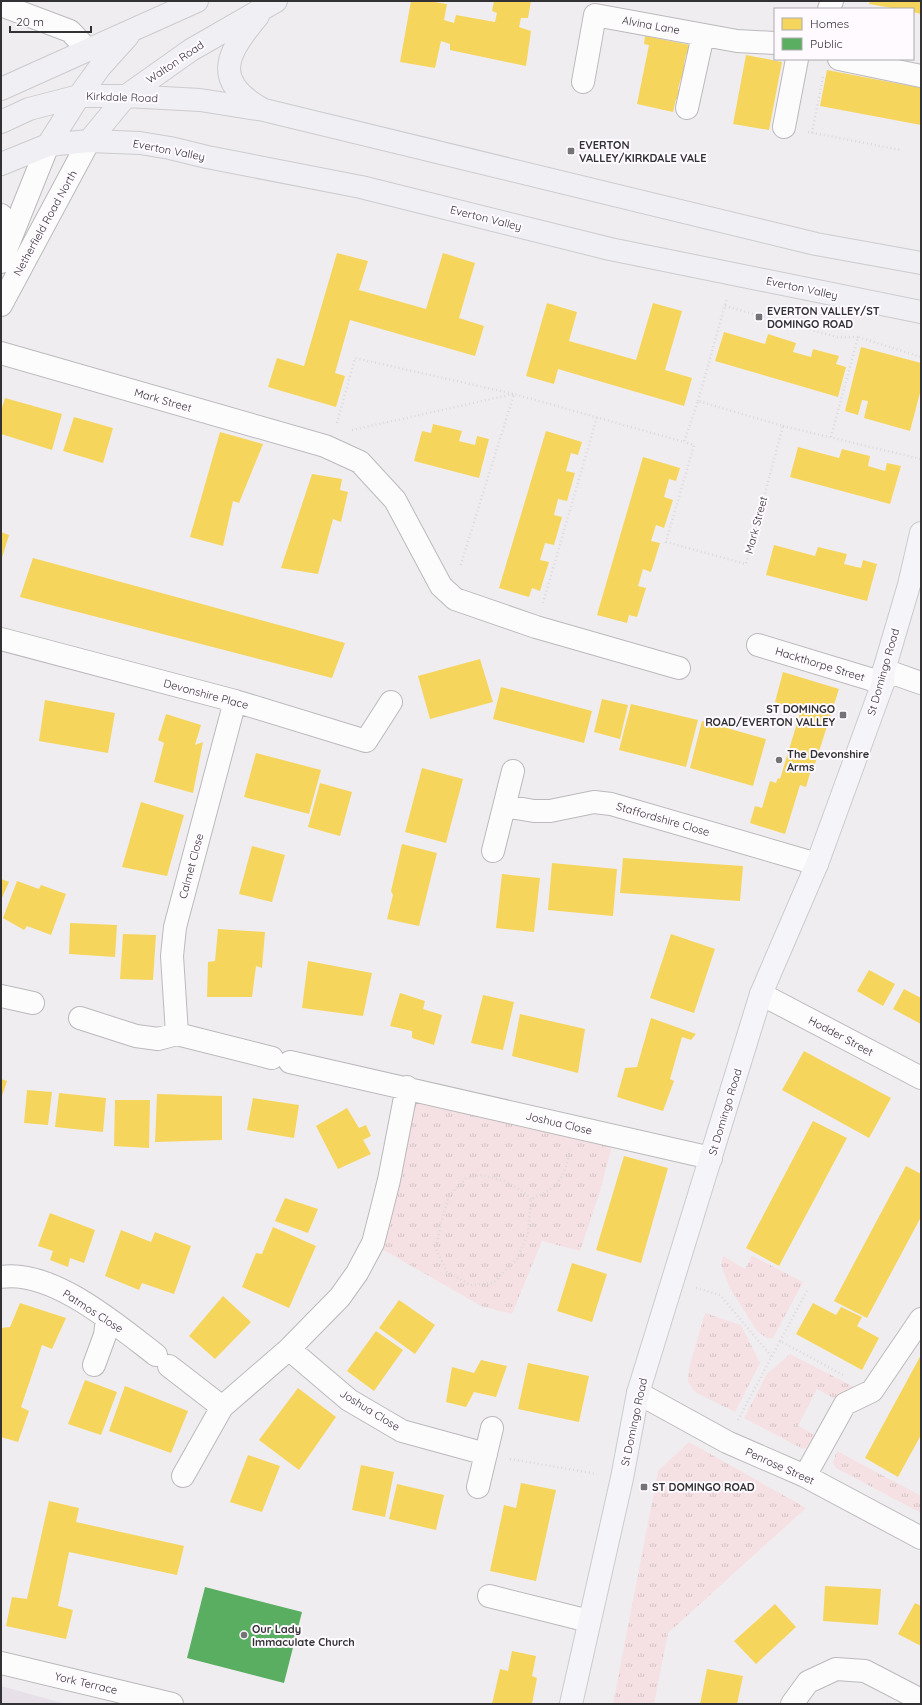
<svg xmlns="http://www.w3.org/2000/svg" width="922" height="1705" viewBox="0 0 922 1705" font-family="Quicksand,sans-serif">
<style>
.built{fill:#e7e0e9}
.grass{fill:url(#grass-tufts)}
.homes{fill:#f6d55c}
.public{fill:#5aae61}
.lines{fill:none;stroke-linecap:round;stroke-linejoin:round}
.minor-casing{stroke:#bbb9bc;stroke-width:24}
.major-casing{stroke:#cccbcd;stroke-width:24}
.highway-casing{stroke:#cccbcd;stroke-width:24}
.path{stroke:#dad9da;stroke-width:2.5;stroke-dasharray:1 3;stroke-linecap:butt}
.minor{stroke:#fdfcfd;stroke-width:22}
.major{stroke:#f5f4f8;stroke-width:22}
.highway{stroke:#f0eff4;stroke-width:22}
.poi-dot{fill:#747376;stroke:#fefaff;stroke-width:1.5}
.labels{text-anchor:middle;stroke-width:4;stroke-linejoin:round;paint-order:stroke}
.street-label{font-size:11px;fill:#323133;stroke:#fefaff}
.poi-label{font-size:11px;font-weight:bold;fill:#323133;stroke:#fefaff;text-anchor:start}
</style>
<defs>
<pattern id="grass-tufts" width="24" height="20" patternUnits="userSpaceOnUse"><rect width="24" height="20" fill="#f5e1e3"/><path d="M3 7l-1-3M5 7V3M7 7l1-3M15 17l-1-3M17 17v-4M19 17l1-3" fill="none" stroke="#d2c2c3"/></pattern>
</defs>
<rect width="100%" height="100%" fill="#f0edf1"/>
<!-- built -->
<path class="built" d="M1 1686 66 1704H1Z"/>
<!-- grass -->
<path class="grass" d="M409 1091 614 1139 600 1191 580 1251 542 1241 512 1314 481 1306 375 1245Z
M723 1256 745 1269 752 1256 803 1282 773 1338H767L757 1331 730 1288 721 1265Z
M705 1313 741 1325 760 1363 735 1412 695 1392 688 1382 689 1368Z
M790 1354 856 1388 837 1395 835 1399 817 1389 798 1426 816 1435 809 1446 803 1449 744 1418 767 1374Z
M689 1442 806 1508 668 1633 654 1704H613L658 1471Z
M837 1451 921 1496V1513L836 1468 833 1462Z"/>
<!-- homes -->
<path class="homes" d="M411 1H428L447 4 444 20 454 23 456 15 495 22 497 13 492 11 494 1H531L528 18H521L519 27 531 31 526 66 450 50V44L441 41 435 68 400 62Z
M870 1H921V14L913 12V9H897L869 4Z
M645 36 695 46 693 56 686 54 684 65 692 67 689 79 681 78 678 89 687 91 685 101 676 99 673 112 637 104 649 45 644 44Z
M746 55 782 62 769 130 733 124Z
M827 70 921 88V125L820 106Z
M337 253 368 261 359 290 426 309 443 253 475 263 459 318 484 326 475 356 350 320 335 373 345 376 336 407 268 387 277 358 304 366Z
M547 303 577 312 569 341 636 360 653 303 682 311 665 370 692 378 684 406 558 369 554 384 526 376Z
M724 332 765 344 768 334 796 343 793 352 811 357 813 349 839 356 836 364 846 367 838 397 715 361Z
M861 347 921 363V389L910 431 864 418 868 401 862 400 858 415 845 411Z
M5 398 62 414 52 450 1 434V411Z
M74 417 113 428 103 463 63 451Z
M433 424 462 431 459 441 475 445 477 436 489 439 479 478 414 461 422 431 431 433Z
M546 431 582 442 578 455 571 453 566 471 575 473 567 501 558 499 554 515 562 517 554 545 545 543 540 560 549 562 540 591 532 588 529 597 499 588Z
M220 432 263 444 239 503 233 501 223 546 190 537Z
M798 447 839 458 842 449 870 456 868 466 885 471 887 463 901 466 890 504 790 477Z
M643 457 680 468 676 481 669 479 664 497 673 500 664 528 656 525 651 541 660 543 651 572 643 569 638 586 646 588 637 617 629 615 627 623 597 615Z
M312 474 342 479 340 490 348 492 341 522 333 519 318 574 281 568Z
M1 532 9 535 1 561Z
M774 545 815 556 818 547 847 554 844 564 861 568 863 560 877 564 867 601 766 575Z
M33 558 345 643 332 678 20 597Z
M480 659 493 702 430 719 418 676Z
M783 672 839 689 813 770H811L806 787 800 785 785 834 750 823 755 806 762 808 770 781 776 783 778 778 780 779 801 710 775 702Z
M501 687 592 711 584 743 493 719Z
M602 699 628 705 620 739 594 732Z
M45 700 115 713 108 753 39 741Z
M631 704 698 720 686 767 619 750Z
M166 714 201 725 195 745 203 742 193 793 154 782 164 743 158 740Z
M702 721 766 739 753 786 690 768Z
M256 753 321 770 309 814 244 797Z
M422 768 463 779 446 843 405 832Z
M320 783 352 792 340 836 308 827Z
M141 802 184 815 167 876 122 867Z
M402 844 437 853 419 926 387 919 393 895 391 891Z
M252 846 285 855 272 902 239 894Z
M623 858 743 866 740 901 620 893Z
M552 863 617 869 613 916 548 910Z
M502 874 540 878 534 932 496 928Z
M1 879 9 882 1 900Z
M17 881 39 889 41 885 66 894 51 935 27 926 24 930 3 918Z
M70 923 117 925 115 957 69 954Z
M218 929 265 932 262 968 256 966 252 997H207L208 962 215 961Z
M123 934 156 935 153 980 120 979Z
M671 934 715 949 694 1013 650 998Z
M308 961 372 973 363 1016 302 1008Z
M869 970 895 984 883 1006 857 991Z
M904 989 921 998V1024L893 1009Z
M400 993 425 1001 423 1009 442 1015 434 1045 412 1038V1031L390 1026Z
M483 995 514 1002 503 1050 471 1043Z
M520 1014 585 1029 578 1073 512 1056Z
M651 1018 696 1034 691 1040 682 1037 670 1079 674 1081 663 1111 617 1097 625 1068 637 1067Z
M804 1051 891 1098 869 1138 782 1090Z
M1 1079 7 1081 1 1099Z
M27 1090 52 1092 48 1125 24 1123Z
M59 1093 106 1098 103 1132 55 1127Z
M157 1094 222 1096V1140L155 1142Z
M253 1098 299 1105 294 1138 247 1130Z
M115 1100H150L149 1148 114 1146Z
M347 1108 359 1128 366 1125 371 1136 363 1140 371 1154 338 1169 316 1126Z
M813 1121 847 1138 779 1266 746 1248Z
M624 1156 668 1168 641 1263 596 1250Z
M906 1166 921 1174V1217L867 1318 834 1301Z
M285 1198 318 1209 308 1233 275 1221Z
M50 1213 95 1230 84 1263 70 1258 68 1267 50 1260 53 1251 38 1246Z
M273 1227 316 1246 289 1308 242 1287 256 1253 262 1254Z
M121 1230 151 1242 155 1232 191 1246 174 1294 142 1283 139 1290 105 1276Z
M572 1263 607 1274 592 1322 557 1311Z
M223 1296 251 1322 215 1359 189 1336Z
M399 1300 435 1325 415 1354 379 1328Z
M20 1303 66 1318 52 1349 42 1345 21 1407 29 1411 18 1442 1 1437V1328L10 1327Z
M813 1303 836 1315 841 1307 862 1317 857 1326 879 1338 862 1370 796 1334Z
M376 1331 403 1350 374 1391 347 1371Z
M921 1355V1435L898 1477 865 1458Z
M481 1360 507 1366 496 1397 474 1392 466 1407 446 1402 452 1367 474 1373Z
M528 1363 589 1376 579 1422 518 1409Z
M85 1380 117 1392 101 1435 68 1424Z
M125 1386 188 1411 171 1453 109 1431Z
M298 1388 336 1417 299 1470 259 1440Z
M248 1455 280 1466 262 1512 230 1502Z
M361 1465 394 1472 385 1517 352 1510Z
M521 1483 556 1490 536 1581 490 1571 504 1505 516 1508Z
M397 1484 444 1495 436 1530 389 1519Z
M49 1501 79 1508 76 1522 184 1546 177 1575 69 1552 58 1606 73 1610 66 1639 6 1626 12 1597 27 1599Z
M825 1586 881 1589 878 1625 823 1621Z
M915 1603 921 1606V1646L898 1634Z
M775 1604 796 1627 756 1664 734 1641Z
M512 1651 536 1656 532 1676 537 1678 532 1704H492L500 1669 508 1671Z
M707 1669 743 1676 737 1704H700Z"/>
<!-- public -->
<path class="public" d="M205 1587 302 1612 284 1683 187 1658Z"/>
<g class="lines">
<defs>
<path id="minor" d="M1 5 70 31 88 50
M829 9 832 1
M839 59 921 76
M583 82 595 15 737 41 775 43
M687 108 703 35
M784 127 797 59
M1 215 4 226V249
M1 262 48 145
M1 305 89 141
M1 353 325 446 360 462 395 500 441 586 455 599 536 627 679 668
M1 639 235 701 366 741 391 702
M758 645 883 683
M884 670 921 683
M505 806 534 811H550L594 802 611 804 817 864
M493 851 513 771
M761 994 921 1078
M1 996 33 1003
M80 1018 136 1036 158 1039 177 1034 272 1058
M177 1034 172 956 175 927 235 701
M290 1062 711 1158
M1 1277C52 1269 117 1325 156 1355
M289 1349 349 1400 402 1431 486 1454
M94 1365 105 1335 107 1319
M169 1366 222 1407
M638 1393 727 1442 805 1476 921 1538
M183 1476 222 1407 289 1349 340 1297 357 1273 373 1243 381 1212 389 1180 407 1087
M805 1476 845 1404 872 1391 921 1319
M478 1487 492 1428
M489 1596 589 1621
M1 1663 172 1704
M792 1704 808 1682 836 1669 865 1671 921 1700"/>
<path id="major" d="M571 1704 622 1478 638 1393 761 994 817 864 883 683 884 670 909 585 921 533"/>
<path id="highway" d="M258 16C228 52 210 80 262 109
M1 89 197 1
M1 122 29 109 79 96H126L200 100 264 110 816 244 921 263
M89 141 126 96 191 50 276 1
M48 145 79 96 100 67 128 36
M1 164 48 145 89 141 140 143 170 148 207 157 361 187 610 249 921 312"/>
</defs>
<!-- minor casing -->
<use href="#minor" class="minor-casing"/>
<!-- major casing -->
<use href="#major" class="major-casing"/>
<!-- highway casing -->
<use href="#highway" class="highway-casing"/>
<!-- path -->
<path class="path" d="M808 132 901 150
M812 133 823 77
M725 306 837 337H858
M698 401 727 298
M337 423 355 358 514 394 684 442 698 401 783 426 746 564 666 542 694 445 684 442
M783 426 921 459
M352 430 514 394 460 567
M831 437 858 337 921 357
M543 603 597 417
M531 1199 524 1192 504 1181 482 1175 466 1178 449 1196 441 1223 436 1249 447 1272 471 1285 493 1283 517 1259 528 1234 531 1199C560 1187 563 1180 570 1151
M696 1288 720 1295 772 1357
M780 1341 808 1289
M738 1420 780 1341 845 1376
M510 1459 597 1474"/>
<!-- minor -->
<use href="#minor" class="minor"/>
<!-- major -->
<use href="#major" class="major"/>
<!-- highway -->
<use href="#highway" class="highway"/>
</g>
<!-- markers -->
<g class="poi-dot">
<rect x="567" y="147" width="8" height="8" rx="2"/>
<rect x="755" y="313" width="8" height="8" rx="2"/>
<rect x="839" y="711" width="8" height="8" rx="2"/>
<circle cx="779" cy="760" r="4"/>
<rect x="640" y="1483" width="8" height="8" rx="2"/>
<circle cx="244" cy="1635" r="4"/>
</g>
<g class="labels">
<!-- street labels -->
<g class="street-label">
<text transform="translate(651 25) rotate(10)" y="4">Alvina Lane</text>
<text transform="translate(175 62) rotate(-34)" y="4">Walton Road</text>
<text transform="translate(122 97) rotate(2)" y="4">Kirkdale Road</text>
<text transform="translate(169 150) rotate(11)" y="4">Everton Valley</text>
<text transform="translate(486 218) rotate(14)" y="4">Everton Valley</text>
<text transform="translate(45 223) rotate(-61)" y="4">Netherfield Road North</text>
<text transform="translate(802 288) rotate(12)" y="4">Everton Valley</text>
<text transform="translate(163 400) rotate(16)" y="4">Mark Street</text>
<text transform="translate(756 525) rotate(-75)" y="4">Mark Street</text>
<text transform="translate(820 664) rotate(17)" y="4">Hackthorpe Street</text>
<text transform="translate(883 672) rotate(-74)" y="4">St Domingo Road</text>
<text transform="translate(206 694) rotate(15)" y="4">Devonshire Place</text>
<text transform="translate(663 819) rotate(16)" y="4">Staffordshire Close</text>
<text transform="translate(191 866) rotate(-75)" y="4">Calmet Close</text>
<text transform="translate(841 1036) rotate(28)" y="4">Hodder Street</text>
<text transform="translate(725 1112) rotate(-73)" y="4">St Domingo Road</text>
<text transform="translate(559 1123) rotate(13)" y="4">Joshua Close</text>
<text transform="translate(93 1311) rotate(33)" y="4">Patmos Close</text>
<text transform="translate(370 1410) rotate(32)" y="4">Joshua Close</text>
<text transform="translate(634 1422) rotate(-78)" y="4">St Domingo Road</text>
<text transform="translate(780 1466) rotate(24)" y="4">Penrose Street</text>
<text transform="translate(86 1683) rotate(13)" y="4">York Terrace</text>
</g>
<!-- poi labels -->
<g class="poi-label">
<text x="579" y="149">EVERTON<tspan x="579" dy="13">VALLEY/KIRKDALE VALE</tspan></text>
<text x="767" y="315">EVERTON VALLEY/ST<tspan x="767" dy="13">DOMINGO ROAD</tspan></text>
<text x="835" y="713" text-anchor="end">ST DOMINGO<tspan x="835" dy="13">ROAD/EVERTON VALLEY</tspan></text>
<text x="787" y="758">The Devonshire<tspan x="787" dy="13">Arms</tspan></text>
<text x="652" y="1491">ST DOMINGO ROAD</text>
<text x="252" y="1633">Our Lady<tspan x="252" dy="13">Immaculate Church</tspan></text>
</g>
</g>
<!-- border -->
<rect width="922" height="1705" fill="none" stroke="#323133" stroke-width="4"/>
<!-- legend -->
<rect x="774" y="8" width="140" height="52" fill="#fefaff" stroke="#acaaad"/>
<rect x="782" y="18" width="20" height="12" fill="#f6d55c" stroke="#acaaad"/>
<text x="810" y="28" font-size="12" fill="#323133">Homes</text>
<rect x="782" y="38" width="20" height="12" fill="#5aae61" stroke="#acaaad"/>
<text x="810" y="48" font-size="12" fill="#323133">Public</text>
<!-- scale -->
<path d="M10 26v6h81v-6" fill="none" stroke="#323133" stroke-width="2"/>
<text x="16" y="26" font-size="12" fill="#323133" stroke="#fefaff" stroke-width="3" paint-order="stroke">20 m</text>
</svg>
